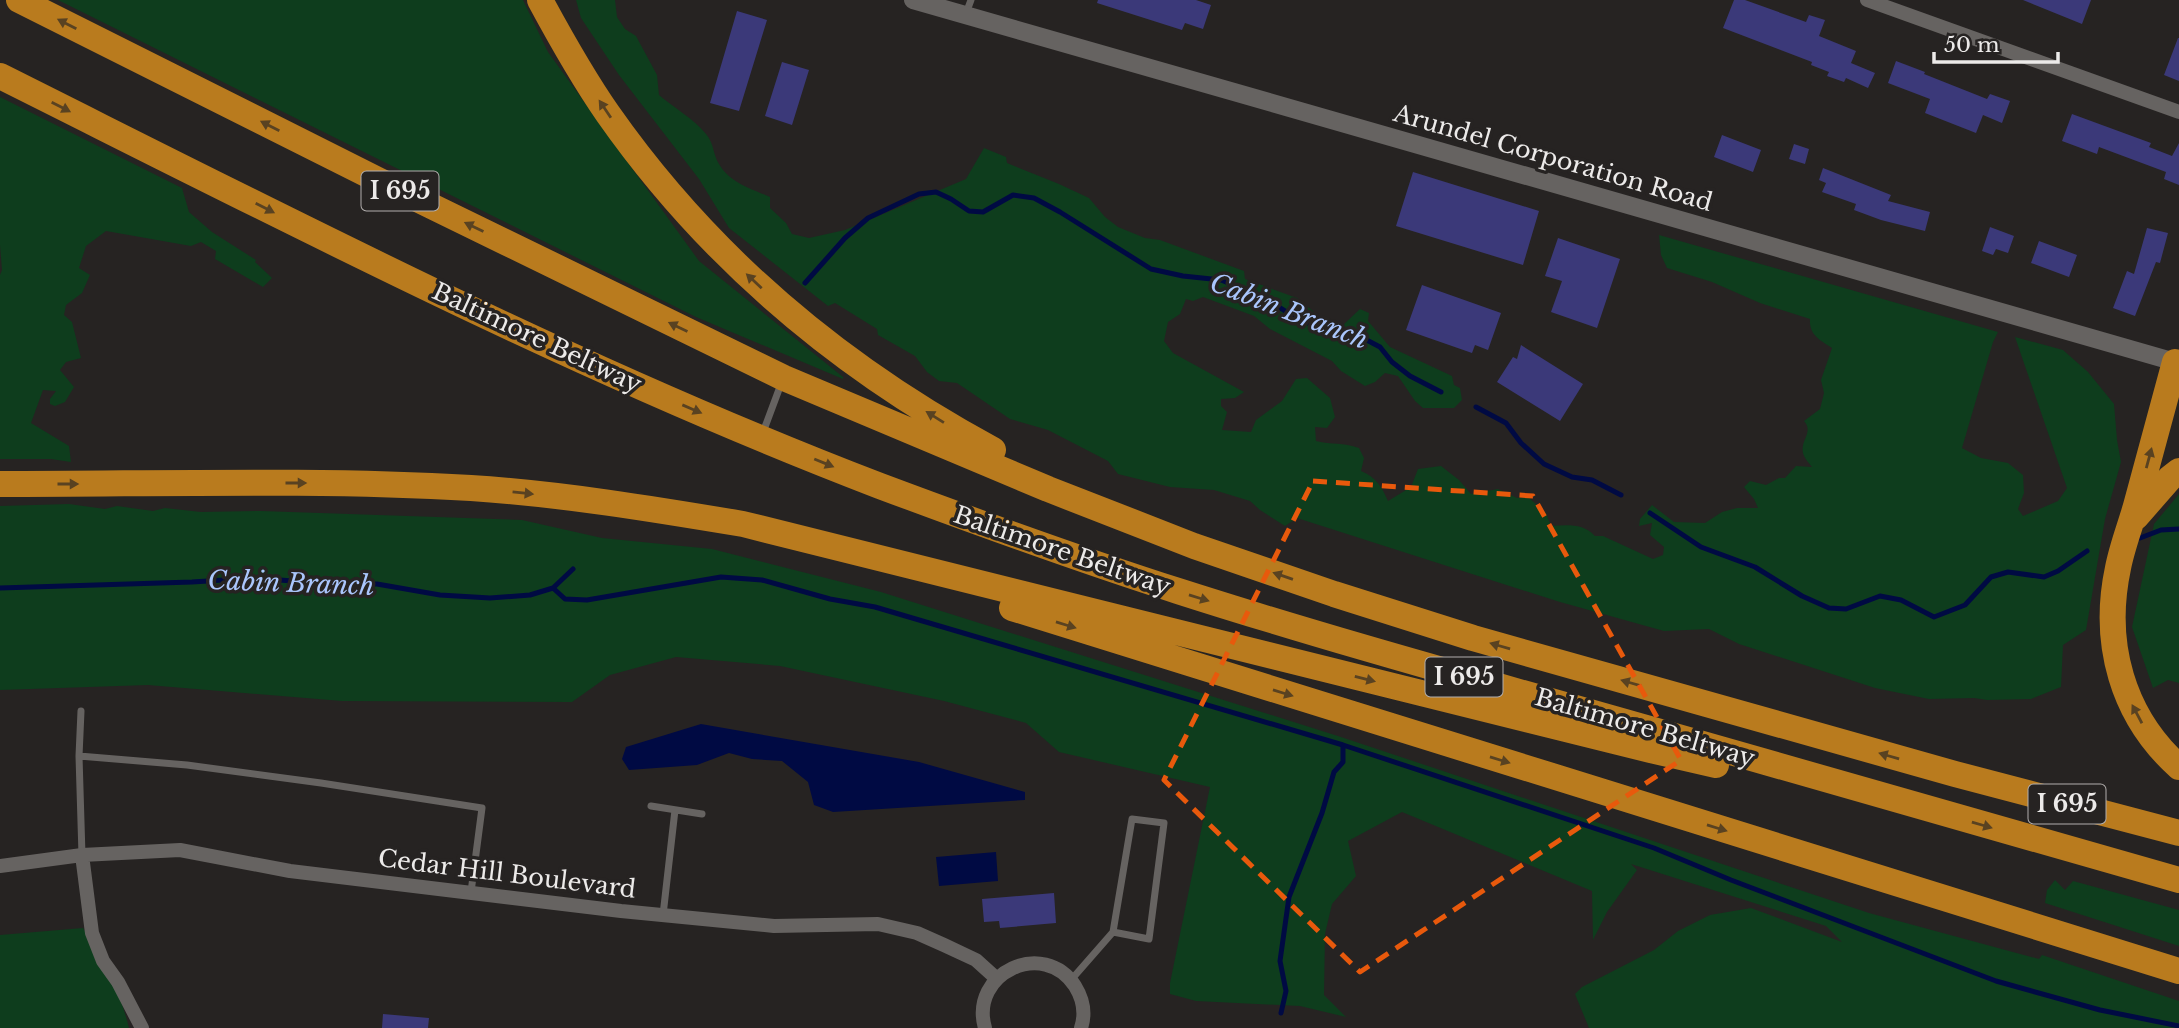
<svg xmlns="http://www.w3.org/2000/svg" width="2179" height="1028" viewBox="0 0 2179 1028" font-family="'Libre Baskerville',serif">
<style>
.green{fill:#0e3d1d}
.water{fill:#000a43}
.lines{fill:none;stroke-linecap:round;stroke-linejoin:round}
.stream{stroke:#000a43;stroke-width:5}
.building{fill:#3b3979}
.service{stroke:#666361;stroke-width:7}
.minor{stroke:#666361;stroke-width:14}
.tertiary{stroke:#666361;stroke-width:18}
.motorway{stroke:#b97b1e;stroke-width:26}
.oneway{fill:#594221}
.marked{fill:none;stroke:#e8590c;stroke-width:5;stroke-dasharray:14 9;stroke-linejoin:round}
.labels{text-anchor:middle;stroke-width:7;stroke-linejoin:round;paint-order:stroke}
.shield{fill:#262322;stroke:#b1aead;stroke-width:2}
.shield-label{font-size:23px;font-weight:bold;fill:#eceae9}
.street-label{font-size:24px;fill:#eceae9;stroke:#262322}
.water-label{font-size:26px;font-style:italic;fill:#aac6fc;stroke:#262322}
</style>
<rect width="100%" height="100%" fill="#262322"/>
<!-- green -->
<path class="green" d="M58 0H523L548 52 699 261 843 377V379L696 317Z
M576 0H615L617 17 625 29 636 36 657 75 659 95C674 108 693 118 706 134 714 143 713 155 719 164 730 183 752 189 770 197V208L786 223 792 234 809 238 845 230 966 179 984 148 1006 157 1007 163 1059 184 1089 198 1105 217 1118 227 1145 238 1160 240 1244 271 1245 279 1297 298 1325 321 1342 326 1360 309 1369 313 1368 321 1390 347 1452 376 1454 385 1460 388 1462 400 1454 408H1423L1415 401 1398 376 1385 373 1375 382 1365 386 1341 371 1332 361 1270 329 1254 316 1203 297 1193 301 1186 299 1180 314 1168 322 1164 341 1173 353 1244 392 1235 398 1221 399V406L1227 412 1222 430 1251 432 1256 420 1282 401 1296 379 1307 378 1330 398 1335 417 1327 428 1315 427 1316 441C1332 445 1343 442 1359 448L1364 458 1361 471C1376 477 1382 487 1388 501L1411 487 1418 469 1441 466 1459 480 1471 494 1498 489 1517 498 1528 497 1546 513 1551 526C1567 525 1583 523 1595 536H1603L1653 559 1663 555 1664 547 1650 535 1652 523 1639 526 1640 519 1652 505 1674 522 1705 523 1722 512 1737 508H1758L1754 499 1744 487 1750 481 1766 485 1779 478H1785L1796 466 1812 467C1809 463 1804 458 1803 453 1800 440 1814 432 1804 421L1820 409 1824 393 1821 380 1832 348C1820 340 1809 335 1810 319L1760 303 1712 282 1667 268 1661 255 1659 235 1998 332 1993 342 1962 448 1981 458 2008 463 2023 475 2024 493 2018 509 2023 516 2058 501 2067 488 2015 337 2063 350 2088 372 2114 404 2117 440 2121 462 2105 519 2086 630 2063 645 2061 687 2031 699 1987 700 1974 698 1929 699 1875 688 1739 644 1709 629 1664 631 1560 602 1297 518 1285 526 1260 510 1250 501 1214 490 1170 487 1118 474 1108 461 1048 430 1010 419 957 383 939 381 927 372 915 356 878 335 877 329 835 303 828 306 729 228 699 179 619 75 581 18Z
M0 97 182 188 189 212 212 232 256 260 255 262 272 278 263 287 215 259 216 251 201 242 191 246 106 231 86 246 79 268 90 275 82 293 66 305 64 315 72 322 81 358 66 362 60 370 74 387 65 402 55 406 50 404V399L56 391 43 390 31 423 69 446 71 462 51 459H0V275L2 270 0 245Z
M2179 494V683L2168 680 2153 688 2132 627 2154 524Z
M69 504 105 509 117 506 153 511 165 508 201 512 261 511 522 520 602 538 712 549 881 592 1341 737 1869 913 2039 959 2042 955 2179 1001V1028H1589L1575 994 1582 987 1654 950 1678 931 1710 915 1751 908 1842 942 1826 926 1631 864 1637 870 1607 912 1593 940 1592 891 1402 812 1348 841 1356 876 1332 904 1325 934 1324 995 1346 1017 1300 1006 1196 1001 1170 994V983L1210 787 1059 752 1026 723 944 701 780 666 676 657 610 675 572 702 342 701 148 685 0 690V506Z
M2055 880 2065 890 2073 881 2179 910V946L2045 903 2047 890Z
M83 928C104 960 120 991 129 1028H0V935Z"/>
<!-- water -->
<path class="water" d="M701 724 919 762 1025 792V800L833 812 814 805 808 782 782 761 752 759 729 753 697 765 629 770 622 759 626 747Z
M996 852 998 881 939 886 936 857Z"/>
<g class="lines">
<!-- stream -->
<path class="stream" d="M805 283 845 238 868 218 919 194 936 192 951 199 969 211 983 212 1013 195 1034 198 1060 212 1151 269 1183 276 1221 280 1263 297 1301 321 1359 336 1380 347 1392 362 1410 376 1441 392
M1476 407 1506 423 1521 443 1544 464 1572 477 1592 480 1621 495
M1650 513 1701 547 1755 567 1802 596 1829 608 1846 609 1880 596 1901 600 1934 617 1965 605 1991 577 2008 572 2044 577 2058 571 2087 551
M2140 538 2161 530 2179 529
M0 588 192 582 256 578 328 584H377L440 595 490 598 530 595 553 588 573 569
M553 588 565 599 587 600 721 577 762 580 830 599 875 607 1343 745 1654 848 1731 880 1996 981 2100 1010 2179 1026
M1281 1013 1286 991 1280 961 1289 897 1322 813 1334 772 1343 762V745"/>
</g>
<!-- building -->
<path class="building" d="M1098 0H1196L1211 5 1203 29 1185 23 1182 30 1097 3Z
M1734 0H1745L1806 22 1809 15 1825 20 1819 36 1856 51 1851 63 1875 73 1868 88 1846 78 1844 82 1827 76 1829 72 1811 65 1812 62 1723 28Z
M2023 0H2091L2082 24Z
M737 11 767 20 739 111 710 103Z
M2178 38H2179V81L2164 75Z
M1896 61 1925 72 1924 74 1987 99 1990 94 2010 101 2002 123 1983 115 1976 133 1925 113 1930 99 1888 83Z
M782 62 809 70 792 125 765 116Z
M2072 114 2151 143 2149 147 2172 156 2179 143V185L2164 179 2166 172 2099 147 2097 154 2062 141Z
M1722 135 1761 150 1753 172 1714 157Z
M1794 144 1809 149 1805 164 1789 159Z
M1823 168 1891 195 1888 201 1930 212 1925 231 1881 220 1854 210 1856 204 1822 192 1826 183 1819 180Z
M1413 172 1539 211 1523 265 1396 226Z
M1990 227 2014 236 2008 253 1996 249 1993 255 1982 251Z
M2147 228 2168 233 2160 263 2156 262 2135 316 2113 308 2127 271 2134 274Z
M1558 238 1620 259 1597 328 1551 312 1562 281 1545 276Z
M2039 241 2077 255 2069 277 2031 263Z
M1422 285 1501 313 1488 350 1475 345 1472 353 1406 330Z
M1521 345 1583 384 1560 421 1497 382 1513 357 1517 359Z
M1054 893 1056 923 1000 928 999 921 984 922 982 899Z
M383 1014 429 1018 428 1028H382Z"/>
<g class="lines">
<!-- service -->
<path class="service" d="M965 16 971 0
M762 435 781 384
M81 711 79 756 82 855
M79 756 187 765 321 783 482 808 471 892
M651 806 702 814
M663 915 675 810
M1071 980 1113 932 1132 819 1164 823 1149 939 1113 932"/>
<!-- minor -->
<path class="minor" d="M1867 0 2179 112
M82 855 92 933 103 961 118 982 142 1028
M0 866 82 855 180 850 290 871 621 911 774 926 878 924 917 933 944 945 976 960 997 979
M985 1028C969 973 1044 938 1075 986 1083 999 1086 1013 1081 1028"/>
<!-- tertiary -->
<path class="tertiary" d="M913 0 2179 363"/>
<!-- motorway -->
<path class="motorway" d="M19 0 378 180 784 378 1048 489 1194 546 1334 594 1473 638 1955 774 2179 833
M540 0C561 39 583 78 608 114 709 258 839 367 993 450
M0 76C290 221 577 370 880 486 979 523 1078 559 1178 591 1334 641 1492 684 1650 729 1826 779 2002 831 2179 880
M2175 362C2162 410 2149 458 2136 506 2130 527 2122 547 2118 568 2102 643 2122 716 2179 767
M0 484C157 484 314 479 471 488 562 494 653 509 743 524L1650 750 1716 765
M2136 517 2170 478 2179 471
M1012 608 2179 971"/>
</g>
<!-- one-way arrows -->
<defs><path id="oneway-solid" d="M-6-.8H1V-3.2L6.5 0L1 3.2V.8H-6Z" transform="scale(1.75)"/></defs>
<g class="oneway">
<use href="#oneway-solid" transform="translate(67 24) rotate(-153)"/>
<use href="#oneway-solid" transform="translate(61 107) rotate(27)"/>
<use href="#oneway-solid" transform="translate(605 109) rotate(-124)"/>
<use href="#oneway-solid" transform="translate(270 126) rotate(-153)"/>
<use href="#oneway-solid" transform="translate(265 208) rotate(27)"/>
<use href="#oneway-solid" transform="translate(474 227) rotate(-154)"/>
<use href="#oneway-solid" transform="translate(754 281) rotate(-137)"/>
<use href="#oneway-solid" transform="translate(678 327) rotate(-154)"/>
<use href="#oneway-solid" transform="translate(692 409) rotate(23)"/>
<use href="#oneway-solid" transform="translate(935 417) rotate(-148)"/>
<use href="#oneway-solid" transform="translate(2149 458) rotate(-75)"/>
<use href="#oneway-solid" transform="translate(824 463) rotate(22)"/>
<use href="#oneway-solid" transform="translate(296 483)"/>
<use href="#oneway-solid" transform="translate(68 484)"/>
<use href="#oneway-solid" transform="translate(523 493) rotate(6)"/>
<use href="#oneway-solid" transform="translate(1283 576) rotate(-161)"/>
<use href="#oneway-solid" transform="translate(1199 598) rotate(17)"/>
<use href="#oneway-solid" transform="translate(1066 625) rotate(17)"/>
<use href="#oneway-solid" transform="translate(1500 646) rotate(-164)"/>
<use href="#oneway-solid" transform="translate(1365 679) rotate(14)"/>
<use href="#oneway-solid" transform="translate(1631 683) rotate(-164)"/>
<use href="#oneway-solid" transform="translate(1283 693) rotate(17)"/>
<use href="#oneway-solid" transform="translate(2137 714) rotate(-118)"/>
<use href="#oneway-solid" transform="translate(1889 756) rotate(-164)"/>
<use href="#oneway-solid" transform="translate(1500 760) rotate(17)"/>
<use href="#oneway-solid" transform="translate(1982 825) rotate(16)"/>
<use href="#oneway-solid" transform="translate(1717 828) rotate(17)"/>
</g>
<!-- marked area -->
<path class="marked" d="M1313 481 1533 496 1681 760 1360 972 1164 780Z"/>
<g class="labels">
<!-- shield labels -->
<g class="shield">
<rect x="361.5" y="171.5" width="77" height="39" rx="5"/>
<rect x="1425.5" y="657.5" width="77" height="39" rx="5"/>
<rect x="2028.5" y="784.5" width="77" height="39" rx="5"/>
</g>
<g class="shield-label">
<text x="400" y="199">I 695</text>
<text x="1464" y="685">I 695</text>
<text x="2067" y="812">I 695</text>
</g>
<!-- street labels -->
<g class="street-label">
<text transform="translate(1553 158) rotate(16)" y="8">Arundel Corporation Road</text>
<text transform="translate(537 338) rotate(25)" y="8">Baltimore Beltway</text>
<text transform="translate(1062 551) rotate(19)" y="8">Baltimore Beltway</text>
<text transform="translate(1645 728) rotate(16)" y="8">Baltimore Beltway</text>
<text transform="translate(507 874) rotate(7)" y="8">Cedar Hill Boulevard</text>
</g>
<!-- water labels -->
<g class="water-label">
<text transform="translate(1289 311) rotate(21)" y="9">Cabin Branch</text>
<text transform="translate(291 583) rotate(2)" y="9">Cabin Branch</text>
</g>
</g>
<!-- scale -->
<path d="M1934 52v10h124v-10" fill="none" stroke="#eceae9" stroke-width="3.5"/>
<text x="1944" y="52" font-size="21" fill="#eceae9" stroke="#262322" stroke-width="5" paint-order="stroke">50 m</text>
</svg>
